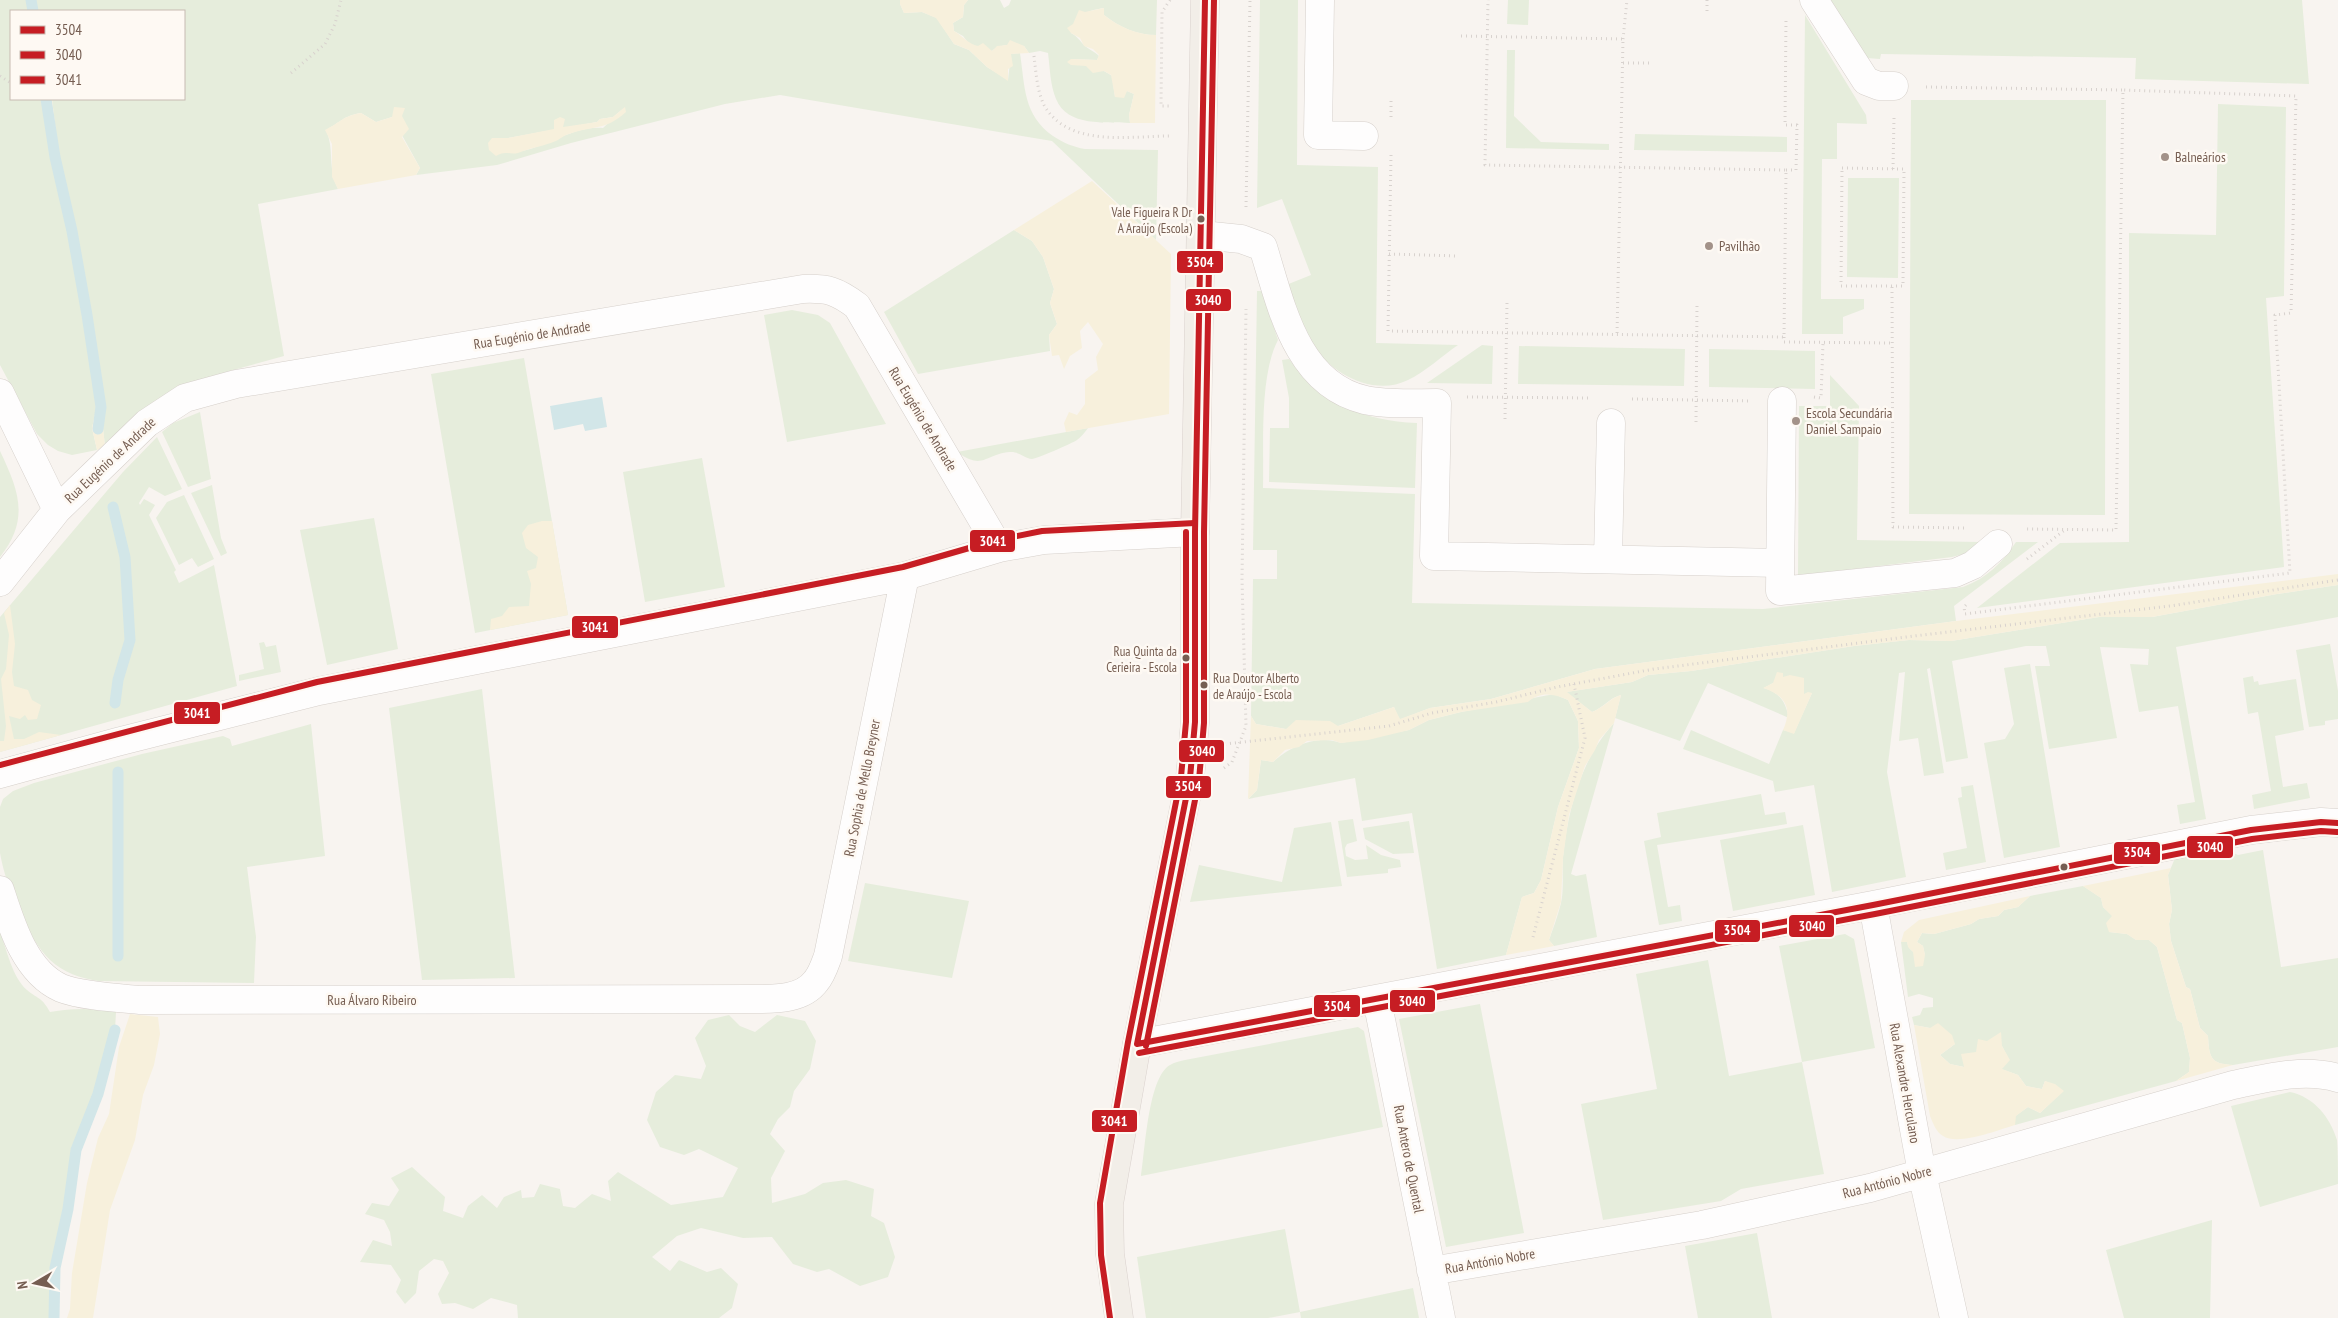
<svg xmlns="http://www.w3.org/2000/svg" width="2338" height="1318" viewBox="0 0 2338 1318" font-family="'PT Sans Narrow',sans-serif">
<style>
.green{fill:#e6eddc;fill-rule:evenodd}
.sand{fill:#f7f0dc}
.water{fill:#d2e6e8}
.lines{fill:none;stroke-linecap:round;stroke-linejoin:round}
.stream{stroke:#d2e6e8;stroke-width:11}
.minor-casing{stroke:#d6d0cb;stroke-width:29}
.major-casing{stroke:#d9d1cd;stroke-width:29}
.path{stroke:#d8d2ce;stroke-width:3;stroke-dasharray:1 4;stroke-linecap:butt}
.minor{stroke:#fefdfd;stroke-width:28}
.major{stroke:#f2eee8;stroke-width:28}
.bus-1-casing{stroke:#fef9f3;stroke-width:10}
.bus-2-casing{stroke:#fef9f3;stroke-width:10}
.bus-3-casing{stroke:#fef9f3;stroke-width:10}
.bus-1{stroke:#c61d23;stroke-width:6}
.bus-2{stroke:#c61d23;stroke-width:6}
.bus-3{stroke:#c61d23;stroke-width:6}
.poi-dot{fill:#a39289;stroke:#fef9f3;stroke-width:2}
.bus-dot{fill:#755d51;stroke:#fef9f3;stroke-width:2}
.labels{text-anchor:middle;stroke-width:5;stroke-linejoin:round;paint-order:stroke}
.bus-label{font-size:13px;fill:#755d51;stroke:#fef9f3;text-anchor:end}
.poi-label{font-size:14px;fill:#755d51;stroke:#fef9f3;text-anchor:start}
.street-label{font-size:14px;fill:#755d51;stroke:#fef9f3}
.line-badge{stroke:#fef9f3;stroke-width:2}
.badge-label{font-size:14px;text-anchor:middle;font-weight:bold;fill:#fff}
</style>
<rect width="100%" height="100%" fill="#f8f4f0"/>
<!-- green -->
<path class="green" d="M0 0H28L30 11H11V99H41L52 163 67 217 87 326 91 366 98 401 92 428 97 450 72 455 58 451 48 445 37 434 0 365Z
M34 0H900V4L904 13 922 12 937 18 954 44 969 50 987 67 1008 80 1011 54 1020 53C1025 86 1023 115 1053 136 1064 143 1073 147 1085 149L1158 150 1156 240 1052 141 780 95 725 104 571 143 497 165 416 175 420 168 392 117 376 122 361 113C343 116 341 122 326 130 335 151 327 166 338 189L258 204 284 356 230 371 151 404 105 446 103 429 105 409 92 326 81 257 59 158 52 99H184V11H36ZM625 107 603 128C568 125 538 156 503 152L492 138H508L597 122 600 119 613 117Z
M968 0H1000L1004 8 1009 5 1011 0H1157L1156 35C1136 35 1119 27 1104 15V8C1086 11 1076 14 1071 33 1078 37 1079 40 1084 45 1088 49 1094 51 1099 56L1097 60 1071 59V65C1085 63 1101 68 1112 76L1115 97 1127 91 1134 94 1129 115 1130 123C1106 122 1067 127 1056 99 1050 85 1050 68 1048 53L1040 51 1029 53 1024 46C1012 45 1001 43 992 51L969 44 963 36 954 31 953 23 963 17 964 5Z
M1260 0H1298L1297 165 1378 167 1376 343 1458 345C1442 356 1425 372 1408 380 1374 397 1331 374 1312 344 1301 326 1294 305 1286 285L1311 275 1282 199 1257 208Z
M1508 0H1529L1528 25 1507 24Z
M1831 0H2302L2309 84 2135 79 2136 58 1881 54 1880 59 1867 58Z
M1805 15 1866 115 1867 124 1837 123V159H1822L1821 299H1864V309L1843 317V334H1802Z
M1507 50H1515L1514 116 1541 142 1609 144V150L1506 148Z
M1911 100H2106L2105 515 1909 514Z
M2218 104 2286 107 2284 296 2266 298 2284 567 1977 608 2060 543 2129 542V233L2216 235Z
M1635 134 1787 137V152L1634 150Z
M1848 178H1899L1898 278 1847 277Z
M1014 230 1032 241 1043 257 1054 289 1050 303 1057 324 1049 335 1050 351 918 374 884 312Z
M1257 291H1262L1278 340C1259 376 1264 446 1263 488L1415 494 1412 603 1763 609 1963 587C1987 578 2002 563 2016 542H2038L1954 606 1956 621 1595 669 1491 699 1430 708 1399 720 1394 707 1338 726 1286 729 1256 724 1251 716 1253 579H1277V550H1253Z
M792 310 818 315 830 323 886 424 787 442 764 315Z
M1482 345 1493 346 1492 384 1427 383Z
M1519 346 1685 349 1684 386 1518 384Z
M1709 349 1815 351V389L1709 387Z
M524 358 568 615 475 633 431 374Z
M1289 359C1321 402 1363 421 1417 423L1415 488 1269 482 1270 428H1289V398L1282 360Z
M1830 375 1859 406 1857 540 1981 542 1964 554 1952 557 1798 576 1799 406H1830Z
M200 412 211 479 188 487 162 432 173 423Z
M1088 428C1085 432 1081 437 1077 440 1073 443 1036 459 1032 459 1024 458 1018 451 1010 452 984 454 984 471 957 452Z
M157 437 182 489 165 496 149 487 139 503 140 505 144 499 155 505 149 515 176 570 174 572 179 583 214 565 237 686 0 752V617L123 472Z
M0 451C19 491 30 519 0 557Z
M702 458 725 587 645 602 623 472Z
M212 485 221 538 227 553 221 556 191 493Z
M184 495 214 559 198 567 192 558 179 565 156 518 167 502Z
M374 518 398 649 327 665 300 530Z
M2338 585V617L2176 647 2206 819 2180 824 2177 805 2195 802 2178 706 2139 712 2130 664 2148 665 2149 649 2100 647 2117 738 2049 749 2035 666H2050L2046 646H2026L1952 661 1968 758 1946 762 1930 668 1927 669 1944 773 1924 776 1918 738 1899 741 1905 672 1899 673 1887 772 1906 877 1832 892 1814 785 1775 792 1773 781 1683 749 1691 730 1769 764 1783 730 1794 733 1812 693 1804 695 1773 683 1764 688C1780 693 1785 701 1789 718L1708 683 1680 741 1615 718 1621 695C1609 698 1603 708 1592 712L1566 692 1632 682 1648 675 1691 671 1854 646 1909 640 1951 641 2099 617H2152L2277 594Z
M264 642 266 647 276 645 281 672 239 681V675L264 669 259 643Z
M2330 644 2338 691V719L2325 721V725L2309 727 2296 650Z
M2030 664 2060 847 2004 858 1984 743 2005 739 2014 724 2004 668Z
M2253 676 2254 682 2258 681 2259 685 2296 679 2304 730 2275 736 2283 787 2307 783 2310 798 2254 809 2252 795 2271 791 2258 712 2248 714 2243 678Z
M482 689 515 978 422 980 389 708Z
M1554 694 1568 700 1578 721 1579 748 1558 807 1541 880 1534 893 1522 897 1506 955 1437 969 1412 813 1362 821 1355 778 1248 799 1257 790 1261 760 1273 762C1290 746 1318 734 1341 743L1409 730 1429 720 1461 712Z
M1614 723 1571 874 1576 876 1586 874 1597 937 1554 946 1549 940C1553 928 1558 916 1561 903 1564 889 1562 872 1563 857 1568 809 1581 759 1614 723Z
M311 724 325 856 247 867 256 937 254 983 98 981C80 978 64 973 50 960 27 938 5 884 0 853 0 838 0 822 0 807L3 799 13 791 34 783 142 754 223 736 230 739 232 746Z
M1973 785 1986 862 1946 870 1943 853 1967 848 1958 798 1962 797 1961 787Z
M1761 794 1765 815 1785 812 1787 824 1657 845 1668 907 1680 905 1682 921 1659 925 1644 841 1661 837 1657 813Z
M1353 819 1357 841 1347 844 1345 848 1346 856 1355 860 1368 859 1366 845 1381 855 1400 860 1401 867 1388 869V873L1347 877 1338 821Z
M1409 821 1414 853 1393 854 1365 839 1363 828Z
M1331 822 1342 886 1190 902 1199 865 1282 882 1294 828Z
M1803 825 1815 895 1733 911 1720 840Z
M2263 850 2281 967 2338 958V1047L2233 1065C2211 1064 2209 1058 2208 1036L2200 1028 2190 989 2186 987 2171 941 2169 924 2172 910 2168 875 2175 858 2185 856 2194 859 2199 855 2229 851 2238 855Z
M865 883 969 901 952 978 848 961Z
M2083 886 2101 898 2103 907 2113 916 2109 932 2127 934 2136 940H2149L2157 947 2177 1020 2182 1023 2190 1058 2189 1072 2176 1081 2015 1125V1116L2028 1107 2040 1113 2063 1091 2045 1081 2042 1089 2026 1086 2018 1075 2001 1069 2009 1060 2002 1046 1977 1052 1964 1067 1950 1064 1940 1055 1955 1044 1930 1028 1914 1025 1912 1017 1920 1015 1923 1008 1933 1007V998L1919 994 1908 997 1901 942H1907C1909 952 1916 953 1925 955L1923 946 1917 942 1922 933 1934 934 1971 924 1979 919 1998 916 2004 910 2018 907 2030 896Z
M0 932C7 950 12 977 27 990 39 1000 41 996 50 1012 73 1008 93 1008 116 1012L115 1030 98 1094 76 1150 68 1209 55 1268 54 1318H0Z
M1845 934 1854 939 1875 1048 1802 1062 1824 1174 1741 1189 1721 1201 1603 1220 1581 1104 1657 1089 1636 974 1708 960 1729 1076 1802 1062 1779 946Z
M1480 1004 1524 1233 1446 1247 1399 1019Z
M729 1015 740 1026 755 1032 777 1015 805 1021 816 1041 810 1069 794 1091 790 1107 778 1119 770 1134 785 1151 771 1178 772 1203 805 1194 823 1183 846 1180 874 1189 871 1216 884 1223 895 1257 888 1277 860 1286 829 1269 817 1272 793 1264 772 1237 743 1238 701 1228 677 1236 652 1257 670 1271 679 1260 707 1272 721 1268 738 1284 732 1308 719 1318H518L517 1305 491 1298 473 1309 455 1303 442 1304 438 1294 449 1273 443 1261 434 1259 419 1271 416 1293 405 1304 396 1292 401 1280 391 1265 360 1262 373 1240 392 1246 390 1232 384 1220 365 1214 372 1203 389 1206 399 1190 391 1178 412 1167 445 1197 443 1211 463 1218 468 1206 482 1195 497 1208 504 1197 521 1190 522 1198 534 1197 540 1184 560 1189 563 1206 575 1208 592 1194 611 1201 608 1181 618 1172 671 1205 723 1197 738 1168 699 1149 684 1155 660 1147 647 1120 656 1092 675 1075 701 1079 706 1066 695 1038 708 1020Z
M1358 1027 1364 1031 1383 1127 1141 1176C1145 1152 1148 1077 1170 1065 1175 1062 1181 1061 1185 1060Z
M2290 1092C2314 1097 2330 1117 2337 1140 2338 1153 2338 1171 2338 1184L2260 1207 2231 1106Z
M2212 1220 2210 1318H2124L2106 1250Z
M1285 1229 1300 1312 1413 1288 1419 1318H1301L1300 1312 1268 1318H1146L1137 1257Z
M1757 1233 1772 1318H1698L1685 1246Z"/>
<!-- sand -->
<path class="sand" d="M900 0H968L964 5 963 17 953 23 954 31C963 36 968 44 978 46L983 43 992 51 997 46 1007 45 1010 40 1024 46 1029 53 1011 54 1013 66 1008 69V81L987 67 969 50 954 44 936 18 922 12 904 13 900 4Z
M1104 8V15C1119 27 1137 35 1156 35L1155 123H1130L1129 115 1134 94 1127 91 1124 98 1115 97 1111 75 1104 71 1093 73 1086 66 1071 65 1067 62 1071 59 1097 60 1099 55 1093 49 1084 46 1080 38 1071 33 1067 28 1073 24 1079 10 1085 12Z
M41 99H52L59 158 81 257 105 409 103 429 105 446 97 450 92 428 98 401 91 366 87 326 67 217 52 163Z
M394 107 405 108 402 116 409 129 402 137 420 168 416 175 338 189 332 177V144L325 130C341 122 343 116 361 113L376 122 392 117Z
M625 107 626 112C605 131 594 125 569 134 564 135 560 139 556 141 544 146 530 148 518 153 509 155 506 150 496 156L489 150 488 143 492 138H508L554 129V120L560 117 565 119 563 127 597 122 600 119 613 117Z
M1092 181 1171 254 1169 414 1066 432 1064 423 1069 412 1077 415 1085 404V380L1098 370 1096 357 1103 344 1088 322 1080 331 1082 348 1070 356 1064 369 1059 355 1052 356 1049 335 1057 324 1050 303 1054 289 1043 257 1032 241 1014 230Z
M542 521H552L568 615 490 630 491 619 502 616 509 607 529 606 531 584 527 571 536 568 538 557 526 548 522 533 528 525Z
M2338 574V585L2277 594 2152 617H2099L1951 641 1909 640 1854 646 1691 671 1648 675 1632 682 1567 692 1592 712C1603 708 1610 698 1621 695L1614 723 1599 740 1595 750 1585 766 1569 815 1563 858 1561 902 1549 940 1554 946 1506 955 1522 897 1534 893 1541 880 1558 807 1579 748 1578 721 1568 700C1554 694 1541 691 1528 702L1461 712 1429 720 1409 730 1368 740 1341 743 1332 740 1307 741 1299 747 1285 750 1273 762 1261 760 1257 790 1248 799 1251 716 1256 724 1286 729 1296 720 1330 721 1338 726 1394 707 1400 719 1430 708 1491 699 1595 669 1956 621Z
M10 605 15 644 12 672 14 686 28 690 32 700 41 705 37 719 28 720 25 715 20 719 9 716 14 739H24L39 732 61 735 0 752V741H4L6 726 1 679 6 669 9 635 4 613Z
M1777 672 1783 673V677L1790 675 1804 678V694L1808 692 1812 693 1794 734 1783 730C1793 708 1785 695 1763 688L1773 683Z
M2171 868 2168 875 2172 910 2169 924 2171 941 2186 987 2190 989 2200 1028 2208 1036C2209 1058 2211 1064 2233 1065L2176 1081 2189 1072 2190 1058 2182 1023 2177 1020 2157 947 2149 940H2136L2127 934 2109 932 2106 923 2112 916 2103 907 2101 898 2083 886Z
M2030 896 2018 907 2004 910 1998 916 1979 919 1971 924 1934 934 1922 933 1917 942 1923 946 1925 955 1923 966 1915 967 1913 952 1908 947 1907 942H1901L1904 932 1919 920Z
M130 1014 158 1017 160 1034 154 1065 143 1095 135 1140 110 1210 93 1318H67L70 1309 72 1273 87 1183 98 1138 109 1114 119 1047Z
M1938 1023 1952 1035 1955 1044 1940 1055 1950 1064 1964 1067 1961 1054 1976 1052 1978 1039 1987 1041 2001 1032 2002 1046 2010 1060 2002 1069 2018 1075 2026 1086 2042 1089 2045 1081 2055 1084 2064 1091 2040 1113 2028 1107 2016 1116 2015 1125C1998 1130 1958 1146 1943 1136 1936 1132 1933 1123 1930 1116L1914 1025 1930 1028Z"/>
<!-- water -->
<path class="water" d="M602 397 607 427 585 431 583 424 554 430 550 406Z"/>
<g class="lines">
<!-- stream -->
<path class="stream" d="M31 0 33 11
M46 99 55 157 72 231 87 315 101 407 98 429
M113 507 125 557 130 640 118 680 115 703
M118 956V772
M54 1318 55 1268 68 1209 76 1150 98 1094 115 1030"/>
<defs>
<path id="minor" d="M1320 0 1318 135 1364 136
M1814 0 1866 81 1879 86H1894
M1202 235 1241 239 1263 247C1281 305 1296 384 1365 400 1388 405 1414 403 1437 403L1434 556 1780 563
M0 393 57 510
M1782 401 1780 591 1955 573 1973 565 1998 544
M1608 559 1611 423
M0 582 57 510 147 423 185 398 236 384 803 289C828 288 837 291 857 306L999 548
M0 774 117 742 319 691 905 576 999 548 1044 540 1195 532
M0 890C11 924 25 972 61 988 81 996 118 998 140 1000L757 999C776 999 803 999 816 981 822 974 825 964 828 956L905 576
M1873 905 1922 1173 1954 1318
M1377 1000 1441 1318
M1137 1044 1873 905 2251 830 2321 822 2338 823
M1431 1271 1702 1225 1870 1188 2233 1085C2266 1078 2304 1068 2338 1078"/>
<path id="major" d="M1119 1318 1110 1254 1109 1204 1137 1044 1190 778 1195 722V532L1205 0"/>
</defs>
<!-- minor casing -->
<use href="#minor" class="minor-casing"/>
<!-- major casing -->
<use href="#major" class="major-casing"/>
<!-- path -->
<path class="path" d="M1170 0 1162 12 1161 106H1172
M1707 11V0
M1461 36 1623 39 1617 335
M1623 39 1627 0
M1034 56C1036 72 1037 91 1044 105 1068 148 1129 136 1171 136
M1623 63H1653
M291 73 325 44 335 24 341 0
M0 76 11 83
M1926 87 2123 90 2116 530 2026 529
M1391 101V118
M1391 155 1388 331 1784 337 1786 170 1485 165 1488 0
M1842 168 1904 169 1903 286H1841Z
M1893 169 1894 118
M1786 170H1796L1797 125H1785L1786 18
M1246 207 1250 0
M1389 254 1458 256
M1892 287 1893 527 1967 528
M1784 337V342L1892 343
M1467 397 1591 398
M1814 397 1821 398 1823 343
M1632 399 1751 401
M1505 419 1507 302
M1696 422 1697 304
M2027 559 2066 529
M1966 605 1964 607 1965 614 2290 573 2275 315 2291 313 2296 96 2123 90
M1225 744 1389 726 1432 713 1496 702 1557 687 1654 669 1914 636 2170 606 2338 580
M1224 768 1232 762 1246 726 1242 579 1246 309
M1533 937 1585 738 1574 684"/>
<!-- minor -->
<use href="#minor" class="minor"/>
<!-- major -->
<use href="#major" class="major"/>
<defs>
<path id="bus-1" d="M1137 1044 1873 905 2251 830 2321 822 2338 823
M1137 1044 1190 778 1195 722V532L1205 0"/>
<path id="bus-2" d="M1146 1046 1199 780 1204 723V532L1214 0
M1139 1053 1875 914 2252 839 2321 831 2337 832"/>
<path id="bus-3" d="M0 765 317 682 903 567 997 540 1042 531 1195 523
M1110 1318 1101 1255 1100 1203 1128 1042 1181 777 1186 722V532"/>
</defs>
<!-- bus-1 casing -->
<use href="#bus-1" class="bus-1-casing"/>
<!-- bus-2 casing -->
<use href="#bus-2" class="bus-2-casing"/>
<!-- bus-3 casing -->
<use href="#bus-3" class="bus-3-casing"/>
<!-- bus-1 -->
<use href="#bus-1" class="bus-1"/>
<!-- bus-2 -->
<use href="#bus-2" class="bus-2"/>
<!-- bus-3 -->
<use href="#bus-3" class="bus-3"/>
</g>
<!-- markers -->
<g class="poi-dot">
<circle cx="2165" cy="157" r="5"/>
<circle cx="1709" cy="246" r="5"/>
<circle cx="1796" cy="421" r="5"/>
</g>
<g class="bus-dot">
<circle cx="1201" cy="219" r="4.5"/>
<circle cx="1186" cy="658" r="4.5"/>
<circle cx="1204" cy="685" r="4.5"/>
<circle cx="2064" cy="867" r="4.5"/>
</g>
<g class="labels">
<!-- bus labels -->
<g class="bus-label">
<text x="1192" y="217">Vale Figueira R Dr<tspan x="1192" dy="16">A Araújo (Escola)</tspan></text>
<text x="1177" y="656">Rua Quinta da<tspan x="1177" dy="16">Cerieira - Escola</tspan></text>
<text x="1213" y="683" text-anchor="start">Rua Doutor Alberto<tspan x="1213" dy="16">de Araújo - Escola</tspan></text>
</g>
<!-- poi labels -->
<g class="poi-label">
<text x="2175" y="162">Balneários</text>
<text x="1719" y="251">Pavilhão</text>
<text x="1806" y="418">Escola Secundária<tspan x="1806" dy="16">Daniel Sampaio</tspan></text>
</g>
<!-- street labels -->
<g class="street-label">
<text transform="translate(532 335) rotate(-9)" y="5">Rua Eugénio de Andrade</text>
<text transform="translate(923 419) rotate(59)" y="5">Rua Eugénio de Andrade</text>
<text transform="translate(110 460) rotate(-43)" y="5">Rua Eugénio de Andrade</text>
<text transform="translate(862 788) rotate(-79)" y="5">Rua Sophia de Mello Breyner</text>
<text x="372" y="1005">Rua Álvaro Ribeiro</text>
<text transform="translate(1905 1083) rotate(80)" y="5">Rua Alexandre Herculano</text>
<text transform="translate(1409 1159) rotate(79)" y="5">Rua Antero de Quental</text>
<text transform="translate(1887 1182) rotate(-15)" y="5">Rua António Nobre</text>
<text transform="translate(1490 1261) rotate(-10)" y="5">Rua António Nobre</text>
</g>
</g>
<g class="line-badge">
<rect x="1176" y="250" width="48" height="24" rx="5" fill="#c61d23"/>
<rect x="1185" y="288" width="47" height="24" rx="5" fill="#c61d23"/>
<rect x="969" y="529" width="47" height="24" rx="5" fill="#c61d23"/>
<rect x="571" y="615" width="48" height="24" rx="5" fill="#c61d23"/>
<rect x="173" y="701" width="48" height="24" rx="5" fill="#c61d23"/>
<rect x="1178" y="739" width="47" height="24" rx="5" fill="#c61d23"/>
<rect x="1165" y="775" width="47" height="24" rx="5" fill="#c61d23"/>
<rect x="2186" y="835" width="48" height="24" rx="5" fill="#c61d23"/>
<rect x="2113" y="841" width="48" height="24" rx="5" fill="#c61d23"/>
<rect x="1788" y="914" width="47" height="24" rx="5" fill="#c61d23"/>
<rect x="1714" y="919" width="47" height="24" rx="5" fill="#c61d23"/>
<rect x="1389" y="989" width="47" height="24" rx="5" fill="#c61d23"/>
<rect x="1313" y="994" width="48" height="24" rx="5" fill="#c61d23"/>
<rect x="1091" y="1109" width="47" height="24" rx="5" fill="#c61d23"/>
</g>
<g class="badge-label">
<text x="1200" y="267">3504</text>
<text x="1208" y="305">3040</text>
<text x="993" y="546">3041</text>
<text x="595" y="632">3041</text>
<text x="197" y="718">3041</text>
<text x="1202" y="756">3040</text>
<text x="1188" y="791">3504</text>
<text x="2210" y="852">3040</text>
<text x="2137" y="857">3504</text>
<text x="1812" y="931">3040</text>
<text x="1737" y="935">3504</text>
<text x="1412" y="1006">3040</text>
<text x="1337" y="1011">3504</text>
<text x="1114" y="1126">3041</text>
</g>
<!-- legend -->
<rect x="10" y="10" width="175" height="90" fill="#fef9f3" stroke="#c7bbb2"/>
<rect x="20" y="26" width="25" height="8" fill="#c61d23" stroke="#c7bbb2"/>
<text x="55" y="35" font-size="15" fill="#755d51">3504</text>
<rect x="20" y="51" width="25" height="8" fill="#c61d23" stroke="#c7bbb2"/>
<text x="55" y="60" font-size="15" fill="#755d51">3040</text>
<rect x="20" y="76" width="25" height="8" fill="#c61d23" stroke="#c7bbb2"/>
<text x="55" y="85" font-size="15" fill="#755d51">3041</text>
<!-- north arrow -->
<g transform="translate(35 1283) rotate(261)" stroke="#fef9f3" stroke-width="4" paint-order="stroke">
<path d="M0-4L9 19L0 12L-9 19Z" fill="#755d51"/>
<text y="-8" font-size="14" font-weight="bold" text-anchor="middle" fill="#755d51">N</text>
</g>
</svg>
